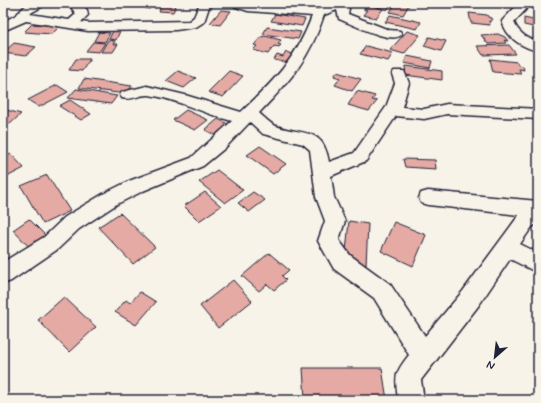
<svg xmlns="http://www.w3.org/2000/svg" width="541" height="403" viewBox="0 0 541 403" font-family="Mynerve,sans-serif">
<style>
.building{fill:#e4aaa3;stroke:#22223b}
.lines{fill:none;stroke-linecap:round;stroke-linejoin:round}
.minor-casing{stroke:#22223b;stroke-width:3}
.minor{fill:#f7f3e8;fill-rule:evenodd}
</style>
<rect width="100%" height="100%" fill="#f7f3e8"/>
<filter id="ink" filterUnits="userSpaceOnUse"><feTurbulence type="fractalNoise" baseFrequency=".025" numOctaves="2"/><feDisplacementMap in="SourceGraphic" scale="8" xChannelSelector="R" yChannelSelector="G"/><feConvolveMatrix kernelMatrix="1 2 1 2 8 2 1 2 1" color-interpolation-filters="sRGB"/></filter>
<g filter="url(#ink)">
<!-- building -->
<path class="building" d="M143 3H151L156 4 149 9 138 6Z
M162 3H177L173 12 159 11Z
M295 3H302L319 7 313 13 290 7Z
M378 3H392L387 10 376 7Z
M396 3H410L403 15 390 12Z
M367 5 376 7 383 9 376 18 363 15 367 10H364Z
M221 10 231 11 220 25 210 23Z
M469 13 487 15 488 17 491 18 492 21H489L490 25 471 23Z
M275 14 305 19 302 26 271 21Z
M390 15 421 22 417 29 385 22Z
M524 18 538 21V28L524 25Z
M32 24 60 26 52 34 24 32Z
M267 27 301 32 298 39 263 34Z
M113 31H120L116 40 109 39Z
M407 31 420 35 404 54 390 50Z
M99 32 110 33 105 42 94 41Z
M498 34 505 37 508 41 504 40 506 43 488 44 481 35Z
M265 36 281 40 278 44 281 45 279 47 274 46 268 54 253 50 257 46 254 45 261 37Z
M429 37 446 41 441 51 424 46Z
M108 40 115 41 113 44H118L113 52H101Z
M93 42 105 43 99 52 86 51Z
M14 43 36 47 26 56 3 53Z
M509 45 516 54 483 55 477 46Z
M366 46 393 53 388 61 360 54Z
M286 52 295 55 289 63 274 60 277 55 283 57Z
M407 56 432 61 430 68 404 63Z
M76 59H90L82 71 69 70Z
M490 59 517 62 518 65 523 66 524 70 519 69 521 74 493 72Z
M406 66 442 71V80L405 75Z
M178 71 196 78 184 88 166 81Z
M229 71 243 76 223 97 208 92Z
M337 72 361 79 352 91 335 85 340 78 334 76Z
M84 79 132 86 126 94 79 88Z
M57 85 68 92 39 107 28 100Z
M76 89 117 96 111 104 68 98Z
M357 91 375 96 372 100 377 101 369 111 348 105Z
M70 100 91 114 81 120 59 106Z
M3 109 21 114 10 124 3 122Z
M186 110 208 120 195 130 173 120Z
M218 119 228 124 215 135 205 130Z
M260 146 286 164 273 174 247 155Z
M11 154 24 168 3 179V158Z
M403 159 435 160 436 169 405 167Z
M217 170 243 190 225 203 199 182Z
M47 175 70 211 43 224 21 186Z
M205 192 221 206 199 221 184 206Z
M253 192 265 200 249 212 238 203Z
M120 213 155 247 133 264 98 227Z
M29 219 46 236 30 248 13 230Z
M349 221 368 224 366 265 345 261Z
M394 222 426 235 413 266 381 251Z
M269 253 289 270 282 276 286 280 274 290 267 284 259 291 242 276Z
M233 280 252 301 218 328 200 306Z
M140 292 156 302 136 325 115 312 126 300 130 303Z
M64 297 96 327 69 352 38 320Z
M303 368H382L387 400H305Z"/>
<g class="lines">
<defs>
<path id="minor" d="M46 3C43 8 35 9 30 14L69 20 76 14 68 3H81L87 10 88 15 81 22 88 23 189 21 194 17 200 3H215L209 7 204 22 196 27 176 30 88 31 26 21 3 31V22L16 15 27 4Z
M228 3 318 9 333 3H350L348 14 389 30 400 31 402 34C394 46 350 23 339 19L337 10 324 15C310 58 290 81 259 113 264 117 270 124 276 126 303 136 323 126 329 162L354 153 386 107 395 83 392 74 394 71H404L409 83 402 107 424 109 447 104 538 109V119L447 114 424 119 396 116 366 161 331 176 334 197 345 221 339 240 350 255 390 284 425 336 463 291 519 215 428 205 421 203 419 198 421 193 428 191 538 201V223L532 227 520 244 538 253V273L510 259 479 305 421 380 424 400H398C395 376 394 374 409 355L374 298 334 269 318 241 325 221 316 197 310 150 303 144 263 134 250 122 225 148 203 166 143 191 117 204 79 229 58 249 11 281 3 284V262L44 237 65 217 103 194 129 181 191 158 232 121C204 114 178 99 149 95 140 94 131 101 122 98L120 95 122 92 147 86 185 95 241 112C274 81 296 59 312 16L248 11 230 5Z
M519 3H532L514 22C518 33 527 38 538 42V51C521 47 507 38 502 21Z"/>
</defs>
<!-- minor casing -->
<use href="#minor" class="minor-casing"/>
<!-- minor -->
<use href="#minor" class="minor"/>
</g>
</g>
<!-- margin -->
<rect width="541" height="403" fill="none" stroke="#f7f3e8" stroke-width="16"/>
<rect x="8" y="8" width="525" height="387" fill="none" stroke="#22223b" stroke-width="1.5" filter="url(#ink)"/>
<!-- north arrow -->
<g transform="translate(495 357) rotate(208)" stroke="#f7f3e8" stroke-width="3" paint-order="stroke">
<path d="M0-3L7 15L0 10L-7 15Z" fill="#22223b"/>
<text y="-6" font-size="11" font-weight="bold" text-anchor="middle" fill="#22223b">N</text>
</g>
</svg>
